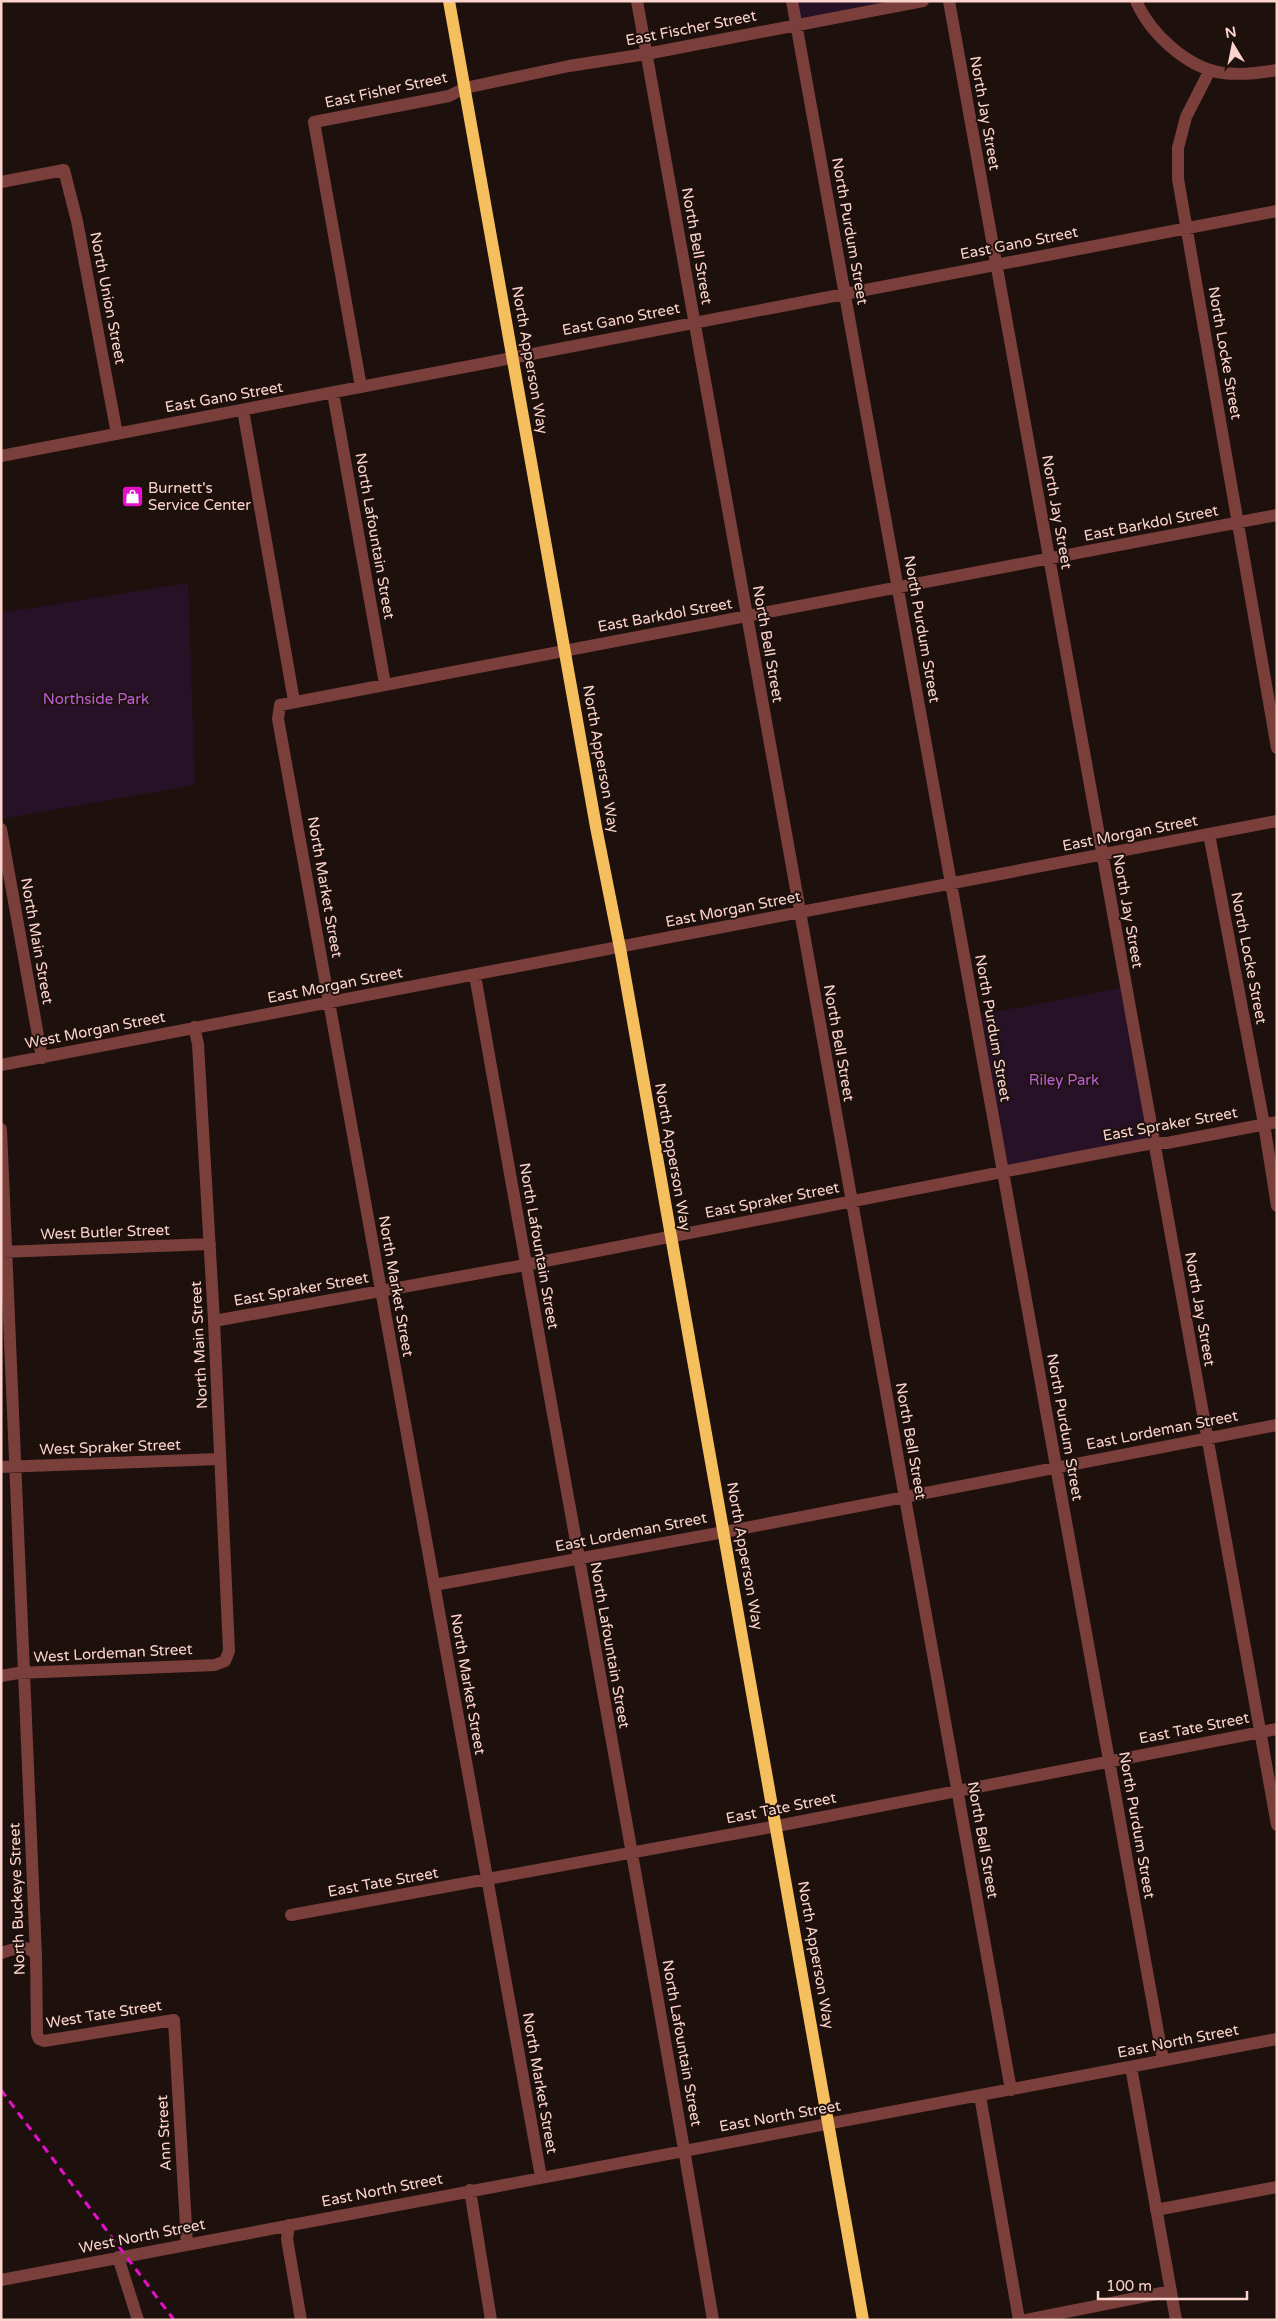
<svg xmlns="http://www.w3.org/2000/svg" width="1278" height="2321" viewBox="0 0 1278 2321" font-family="'Varela Round',sans-serif">
<style>
.green{fill:#271127}
.lines{fill:none;stroke-linecap:round;stroke-linejoin:round}
.minor{stroke:#7a3f3b;stroke-width:12}
.major{stroke:#f4bf5c;stroke-width:12}
.rail{stroke:#e60fcb;stroke-width:3;stroke-dasharray:8 6;stroke-linecap:butt}
.labels{text-anchor:middle;stroke-width:4;stroke-linejoin:round;paint-order:stroke}
.street-label{font-size:15px;fill:#fcd4cd;stroke:#1e110d}
.poi-label{font-size:15px;fill:#fcd4cd;stroke:#1e110d;text-anchor:start}
.park-label{font-size:15px;fill:#bb5fd6;stroke:#1e110d}
</style>
<rect width="100%" height="100%" fill="#1e110d"/>
<!-- green -->
<path class="green" d="M792 1H923L796 25Z
M188 583 195 785 1 819V613Z
M1126 987 1153 1143 1002 1172 974 1016Z"/>
<g class="lines">
<!-- minor -->
<path class="minor" d="M637 1 1011 2090
M792 1 1163 2060
M949 1 1277 1825
M1136 1C1150 33 1187 68 1223 73 1239 75 1260 73 1277 70
M1210 70 1186 117 1178 148V179L1277 748
M1 182 64 170 77 221 117 434
M361 387 314 122 449 96 465 88 569 66 646 54 923 1
M333 393 385 684
M243 410 294 701
M1 456 1277 211
M1 829 42 1058
M1209 834 1264 1124 1277 1206
M475 975C553 1424 638 1871 713 2320
M1 1065 1277 821
M1 1129 36 1956 37 2034 39 2039 44 2041 174 2020 187 2244
M1 1252 210 1244
M214 1321 525 1265 1079 1157 1153 1143H1167L1277 1122
M1 1467 220 1459
M434 1585 724 1532 1277 1425
M1 1676 18 1673 215 1665 225 1661 229 1651 214 1321 198 1044 194 1027
M291 1915 777 1826 1277 1729
M1 1953C13 1949 29 1942 36 1956
M1131 2067 1176 2320
M980 2096 1019 2320
M541 2177 278 719 280 705 1277 515
M470 2190 491 2320
M1156 2210 1277 2187
M289 2225 287 2239 301 2320
M118 2257 138 2320
M1 2280 1277 2039
M1026 2320 1171 2291"/>
<!-- major -->
<path class="major" d="M449 1 596 827 620 948 863 2320"/>
<!-- rail -->
<path class="rail" d="M1 2090 174 2320"/>
</g>
<!-- icons -->
<defs>
<symbol id="shop-square" viewBox="-11 -11 22 22"><rect x="-9" y="-9" width="18" height="18" rx="4" fill="#e60fcb" stroke="#1e110d"/><path d="M-5-2.5h2.3a2.7 3.5 0 0 1 5.4 0H5L5.5 6h-11ZM-1.5-2.5h3a1.5 2.3 0 0 0-3 0Z" fill="#fff"/></symbol>
</defs>
<g fill-rule="evenodd">
<use href="#shop-square" x="120" y="484" width="25" height="25"/>
</g>
<g class="labels">
<!-- street labels -->
<g class="street-label">
<text transform="translate(691 28) rotate(-11)" y="5">East Fischer Street</text>
<text transform="translate(386 90) rotate(-12)" y="5">East Fisher Street</text>
<text transform="translate(985 113) rotate(80)" y="5">North Jay Street</text>
<text transform="translate(850 231) rotate(80)" y="5">North Purdum Street</text>
<text transform="translate(1019 243) rotate(-11)" y="5">East Gano Street</text>
<text transform="translate(697 246) rotate(80)" y="5">North Bell Street</text>
<text transform="translate(108 298) rotate(79)" y="5">North Union Street</text>
<text transform="translate(621 319) rotate(-11)" y="5">East Gano Street</text>
<text transform="translate(1225 353) rotate(80)" y="5">North Locke Street</text>
<text transform="translate(530 360) rotate(80)" y="5">North Apperson Way</text>
<text transform="translate(224 397) rotate(-10)" y="5">East Gano Street</text>
<text transform="translate(1057 512) rotate(80)" y="5">North Jay Street</text>
<text transform="translate(1151 523) rotate(-11)" y="5">East Barkdol Street</text>
<text transform="translate(375 536) rotate(80)" y="5">North Lafountain Street</text>
<text transform="translate(665 615) rotate(-10)" y="5">East Barkdol Street</text>
<text transform="translate(922 629) rotate(80)" y="5">North Purdum Street</text>
<text transform="translate(768 644) rotate(80)" y="5">North Bell Street</text>
<text transform="translate(601 759) rotate(80)" y="5">North Apperson Way</text>
<text transform="translate(1130 833) rotate(-11)" y="5">East Morgan Street</text>
<text transform="translate(325 887) rotate(80)" y="5">North Market Street</text>
<text transform="translate(733 909) rotate(-11)" y="5">East Morgan Street</text>
<text transform="translate(1128 911) rotate(80)" y="5">North Jay Street</text>
<text transform="translate(37 941) rotate(80)" y="5">North Main Street</text>
<text transform="translate(1249 958) rotate(79)" y="5">North Locke Street</text>
<text transform="translate(335 985) rotate(-11)" y="5">East Morgan Street</text>
<text transform="translate(993 1028) rotate(80)" y="5">North Purdum Street</text>
<text transform="translate(95 1030) rotate(-11)" y="5">West Morgan Street</text>
<text transform="translate(839 1043) rotate(80)" y="5">North Bell Street</text>
<text transform="translate(1170 1124) rotate(-10)" y="5">East Spraker Street</text>
<text transform="translate(673 1157) rotate(80)" y="5">North Apperson Way</text>
<text transform="translate(772 1200) rotate(-11)" y="5">East Spraker Street</text>
<text transform="translate(105 1232) rotate(-2)" y="5">West Butler Street</text>
<text transform="translate(539 1246) rotate(80)" y="5">North Lafountain Street</text>
<text transform="translate(396 1286) rotate(80)" y="5">North Market Street</text>
<text transform="translate(301 1289) rotate(-10)" y="5">East Spraker Street</text>
<text transform="translate(1200 1309) rotate(80)" y="5">North Jay Street</text>
<text transform="translate(199 1345) rotate(-93)" y="5">North Main Street</text>
<text transform="translate(1065 1427) rotate(80)" y="5">North Purdum Street</text>
<text transform="translate(1162 1430) rotate(-11)" y="5">East Lordeman Street</text>
<text transform="translate(911 1441) rotate(80)" y="5">North Bell Street</text>
<text transform="translate(110 1447) rotate(-2)" y="5">West Spraker Street</text>
<text transform="translate(631 1532) rotate(-11)" y="5">East Lordeman Street</text>
<text transform="translate(745 1556) rotate(80)" y="5">North Apperson Way</text>
<text transform="translate(610 1645) rotate(80)" y="5">North Lafountain Street</text>
<text transform="translate(113 1653) rotate(-3)" y="5">West Lordeman Street</text>
<text transform="translate(468 1684) rotate(80)" y="5">North Market Street</text>
<text transform="translate(1194 1728) rotate(-11)" y="5">East Tate Street</text>
<text transform="translate(781 1808) rotate(-11)" y="5">East Tate Street</text>
<text transform="translate(1137 1825) rotate(80)" y="5">North Purdum Street</text>
<text transform="translate(983 1840) rotate(80)" y="5">North Bell Street</text>
<text transform="translate(383 1882) rotate(-10)" y="5">East Tate Street</text>
<text transform="translate(17 1899) rotate(-92)" y="5">North Buckeye Street</text>
<text transform="translate(816 1955) rotate(80)" y="5">North Apperson Way</text>
<text transform="translate(104 2014) rotate(-9)" y="5">West Tate Street</text>
<text transform="translate(1178 2041) rotate(-11)" y="5">East North Street</text>
<text transform="translate(682 2043) rotate(80)" y="5">North Lafountain Street</text>
<text transform="translate(540 2083) rotate(80)" y="5">North Market Street</text>
<text transform="translate(780 2116) rotate(-10)" y="5">East North Street</text>
<text transform="translate(164 2133) rotate(-93)" y="5">Ann Street</text>
<text transform="translate(382 2190) rotate(-11)" y="5">East North Street</text>
<text transform="translate(142 2236) rotate(-11)" y="5">West North Street</text>
</g>
<!-- poi labels -->
<g class="poi-label">
<text x="148" y="493">Burnett's<tspan x="148" dy="17">Service Center</tspan></text>
</g>
<!-- park labels -->
<g class="park-label">
<text x="96" y="704">Northside Park</text>
<text x="1064" y="1085">Riley Park</text>
</g>
</g>
<!-- border -->
<rect width="1278" height="2321" fill="none" stroke="#fcd4cd" stroke-width="5"/>
<!-- north arrow -->
<g transform="translate(1233 45) rotate(350)" stroke="#1e110d" stroke-width="4" paint-order="stroke">
<path d="M0-4L9 19L0 12L-9 19Z" fill="#fcd4cd"/>
<text y="-8" font-size="14" font-weight="bold" text-anchor="middle" fill="#fcd4cd">N</text>
</g>
<!-- scale -->
<path d="M1098 2291v8h149v-8" fill="none" stroke="#fcd4cd" stroke-width="2.5"/>
<text x="1106" y="2291" font-size="15" fill="#fcd4cd" stroke="#1e110d" stroke-width="4" paint-order="stroke">100 m</text>
</svg>
